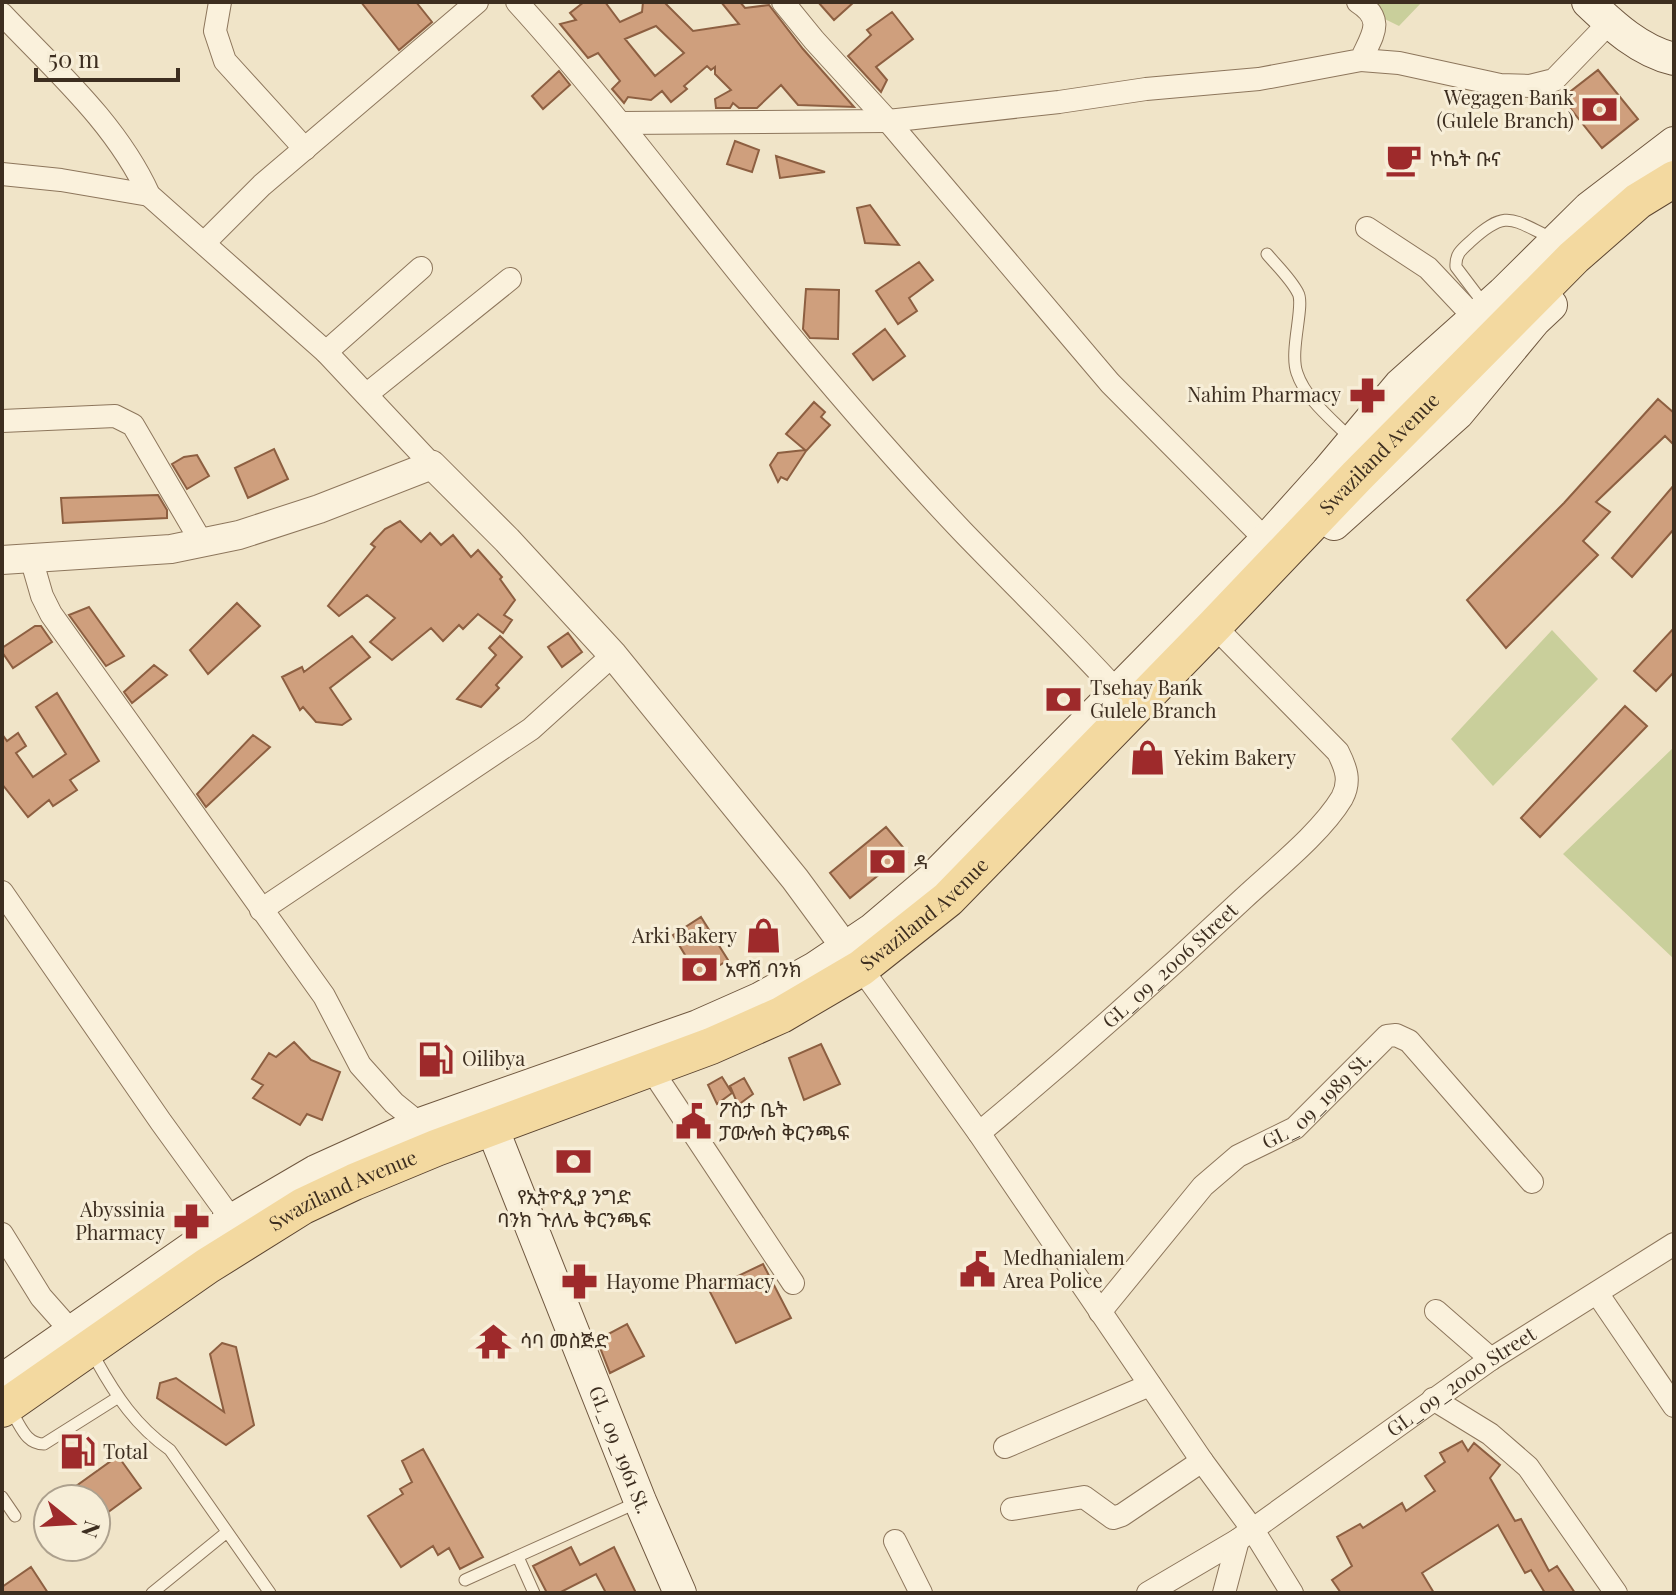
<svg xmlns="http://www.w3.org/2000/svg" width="1676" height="1595" viewBox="0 0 1676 1595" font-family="'Playfair Display','Noto Sans Ethiopic',serif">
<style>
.green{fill:#c9cf9b}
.building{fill:#cf9f7d;stroke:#8d5f41;stroke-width:2;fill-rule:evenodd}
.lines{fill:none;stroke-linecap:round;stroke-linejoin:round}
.service-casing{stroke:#8d765c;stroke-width:13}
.minor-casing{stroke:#8d765c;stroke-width:24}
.tertiary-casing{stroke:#8d765c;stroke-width:30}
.secondary-casing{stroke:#6f573f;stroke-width:34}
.primary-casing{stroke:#5b4430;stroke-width:38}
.service{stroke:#faf1dc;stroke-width:11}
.minor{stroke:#faf1dc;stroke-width:22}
.tertiary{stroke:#faf1dc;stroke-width:28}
.secondary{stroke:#faf1dc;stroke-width:32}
.primary{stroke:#f3d9a0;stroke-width:36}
.labels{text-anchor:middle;stroke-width:6;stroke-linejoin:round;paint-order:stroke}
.poi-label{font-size:20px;fill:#3d2e20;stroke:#f7eed8;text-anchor:start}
.street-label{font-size:20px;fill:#3d2e20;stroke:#f7eed8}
</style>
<rect width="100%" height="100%" fill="#f0e4c8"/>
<!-- green -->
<path class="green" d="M1350 2H1422L1399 26Z
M1552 630 1598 679 1493 786 1451 739Z
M1674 747V959L1563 854Z"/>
<!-- building -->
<path class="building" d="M361 2H416L432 22 399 50Z
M584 2H605L620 22 642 12 643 2H664L693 31 739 24 721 2H740L745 8 769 5 803 49 854 107 798 105 781 85 757 108H739L733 103 730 108H716L715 99 731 90 715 74V67L711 70 707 66 684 86 687 89 671 102 662 91 651 100 628 97 624 103 612 89 620 81 598 53 588 58 560 24 576 20 570 13ZM656 26 684 53 655 76 625 39Z
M818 2H854L834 20Z
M892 12 913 39 876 67 887 80 881 92 848 56 871 35 867 30Z
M1598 70 1638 119 1602 148 1562 98Z
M559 71 570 85 543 109 532 96Z
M735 141 759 150 752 172 727 164Z
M776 156 825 172 780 178Z
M870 205 899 245 865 243 857 208Z
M919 262 933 280 909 298 917 311 898 324 876 291Z
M806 289 839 290 838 339 810 338 803 329Z
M885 329 905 356 873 380 853 354Z
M1658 399 1674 413V445L1665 436 1596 502 1610 512 1583 541 1598 555 1506 648 1467 600 1564 503Z
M814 402 825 412 821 417 830 425 806 451 787 480 781 477 778 482 770 465 778 453 805 450 786 434Z
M274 449 288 479 248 498 235 468Z
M197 455 209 476 187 489 172 464 184 457Z
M1674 485V529L1632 577 1612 558Z
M158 495 167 510V518L63 523 61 498Z
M400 521 421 542 430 533 441 545 453 535 471 557 478 550 502 577 500 579 515 600 504 615 512 620 503 633 478 614 463 629 459 625 443 641 431 628 392 660 370 642 395 618 367 595 339 616 328 606 375 547 371 544 385 529Z
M237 603 260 626 208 674 190 650Z
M89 607 124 656 106 666 69 615Z
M35 626H41L52 642 13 668 2 652V648Z
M1674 628V672L1656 691 1634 671Z
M568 633 582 652 562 667 548 647Z
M352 636 370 657 330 688 351 719 342 725 316 722 303 707 300 710 282 677 302 667 304 672Z
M500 636 522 657 496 685 499 688 481 707 457 699 496 655 489 648Z
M154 665 167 675 132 703 124 692Z
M57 693 99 761 70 780 77 790 53 806 49 800 28 817 2 784V734L7 741 18 733 26 746 16 753 33 777 66 754 36 707Z
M1625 706 1647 726 1540 837 1521 818Z
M253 735 270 747 206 807 197 794Z
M886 827 907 852 850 898 830 873Z
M701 917 728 960 699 978 673 935Z
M294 1042 311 1060 340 1072 322 1120 307 1114 300 1125 253 1098 263 1085 252 1079 269 1053 276 1057Z
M821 1044 840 1084 804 1100 789 1058Z
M722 1077 732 1093 717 1104 708 1085Z
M744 1078 753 1094 738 1105 730 1086Z
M763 1264 791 1318 736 1343 709 1290Z
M627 1324 644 1356 610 1373 597 1340Z
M222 1343 236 1347 254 1425 226 1445 157 1398 160 1383 176 1378 224 1412 210 1354Z
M1462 1441 1468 1451 1474 1443 1500 1465 1490 1478 1515 1521 1521 1519 1549 1571 1557 1566 1575 1593H1545L1531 1570 1525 1573 1498 1525 1422 1573 1434 1593H1341L1332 1580 1352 1566 1337 1537 1360 1524 1363 1528 1402 1503 1406 1511 1435 1491 1425 1476 1445 1462 1440 1453Z
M423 1449 483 1557 460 1569 449 1548 438 1555 433 1546 401 1567 368 1516 403 1494 400 1489 412 1482 402 1461Z
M118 1456 141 1488 96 1521V1499H58Z
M571 1547 580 1565 614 1547 636 1593H606L596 1574 559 1593H547L533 1566Z
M31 1567 48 1593H2V1587Z"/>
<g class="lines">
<defs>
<path id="service" d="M1267 254C1277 266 1291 279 1298 293 1305 305 1289 351 1297 373 1306 400 1333 420 1352 440
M1484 304 1456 267C1455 254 1462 249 1471 241 1507 208 1512 220 1552 238
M96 1360C116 1396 136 1426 170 1450L270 1593
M14 1416C22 1429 27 1444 44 1444L117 1398
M2 1497 15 1516
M518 1557 534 1593
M465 1580 636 1503
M152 1593 227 1532"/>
<g id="minor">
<path d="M220 2 215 31 225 61 305 149"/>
<path d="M517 2C618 113 705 235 801 349 853 411 907 473 962 531 1014 585 1068 637 1118 692"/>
<path d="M783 2 814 40 888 121 1110 383 1266 540"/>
<path d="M2 14C55 70 117 124 149 195L326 352 432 465"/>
<path d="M1361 60 1399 63 1500 85 1530 86 1554 80 1609 23"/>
<path d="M621 123 888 121 1059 102 1146 89 1259 79 1361 60C1372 35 1386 20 1358 2"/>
<path d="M2 174 61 180 149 195"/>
<path d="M1367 228 1428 268 1475 318"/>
<path d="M205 242 262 185 477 2"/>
<path d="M326 352 421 268"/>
<path d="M367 394 510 279"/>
<path d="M2 421 115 416 133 425 202 543"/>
<path d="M31 558 42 596 51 614 324 996 360 1065 394 1103 420 1124"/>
<path d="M2 892 161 1122 232 1220"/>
<path d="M261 910 531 729 613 655"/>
<path d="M861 968 979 1133 1202 1461 1253 1530 1292 1593"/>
<path d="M659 1081 793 1283"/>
<path id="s1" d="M979 1133C1070 1057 1158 979 1244 898 1274 870 1321 833 1342 798 1351 781 1346 768 1338 752L1224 636"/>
<path d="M2 1234 41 1297 72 1332"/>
<path d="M1597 1293 1674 1406"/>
<path d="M1436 1311 1491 1359"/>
<path id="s2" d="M1100 1312 1203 1186 1238 1156 1295 1128 1387 1036 1396 1035 1409 1041 1532 1182"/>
<path d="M1433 1399 1490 1434 1528 1467 1616 1593"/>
<path d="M1005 1447 1150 1385"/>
<path d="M1012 1509 1084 1497 1113 1518 1122 1515 1202 1461"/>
<path d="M895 1541 921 1593"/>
<path id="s3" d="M1148 1593 1238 1540 1491 1359 1674 1244"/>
<path d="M1224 1593 1238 1540"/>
</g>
<path id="tertiary" d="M2 560 171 549 239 535 319 509 432 465 507 540 613 655 795 879 859 966"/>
<g id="secondary">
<path d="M1588 2C1613 26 1640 51 1674 59"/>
<path d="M1334 524 1458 413 1535 320 1551 305"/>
<path id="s4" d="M487 1115 640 1501 680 1593"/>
<path d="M2 1380 232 1220 316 1171 420 1124 698 1026 759 999 815 968 873 929 932 879 1266 540 1327 472 1400 385 1503 293 1589 208 1674 143"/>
</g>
<g id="primary">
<path id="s5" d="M2 1409 207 1266 303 1206 354 1182 436 1148 711 1046 781 1015 861 968 948 899 1214 626 1357 476 1574 257 1638 201 1674 179"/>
</g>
</defs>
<!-- service casing -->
<use href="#service" class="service-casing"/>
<!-- minor casing -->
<use href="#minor" class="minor-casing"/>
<!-- tertiary casing -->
<use href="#tertiary" class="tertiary-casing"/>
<!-- secondary casing -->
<use href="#secondary" class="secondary-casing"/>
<!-- primary casing -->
<use href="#primary" class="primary-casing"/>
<!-- service -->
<use href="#service" class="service"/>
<!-- minor -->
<use href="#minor" class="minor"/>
<!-- tertiary -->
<use href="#tertiary" class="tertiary"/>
<!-- secondary -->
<use href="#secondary" class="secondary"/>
<!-- primary -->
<use href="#primary" class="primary"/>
</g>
<!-- icons -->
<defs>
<symbol id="bank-bare" viewBox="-9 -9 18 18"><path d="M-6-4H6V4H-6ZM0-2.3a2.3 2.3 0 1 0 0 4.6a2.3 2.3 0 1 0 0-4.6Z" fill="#9e2a2b" stroke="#f7eed8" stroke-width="2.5" paint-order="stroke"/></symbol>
<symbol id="cafe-bare" viewBox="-9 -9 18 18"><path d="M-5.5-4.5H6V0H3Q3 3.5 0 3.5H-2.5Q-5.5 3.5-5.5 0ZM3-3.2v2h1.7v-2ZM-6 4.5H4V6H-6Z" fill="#9e2a2b" stroke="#f7eed8" stroke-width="2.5" paint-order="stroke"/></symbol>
<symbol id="pharmacy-bare" viewBox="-9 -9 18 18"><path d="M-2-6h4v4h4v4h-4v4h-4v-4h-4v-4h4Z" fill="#9e2a2b" stroke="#f7eed8" stroke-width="2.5" paint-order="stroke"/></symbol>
<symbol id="shop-bare" viewBox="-9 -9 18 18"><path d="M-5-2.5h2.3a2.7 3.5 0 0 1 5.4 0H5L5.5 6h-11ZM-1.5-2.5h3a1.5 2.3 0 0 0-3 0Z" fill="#9e2a2b" stroke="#f7eed8" stroke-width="2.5" paint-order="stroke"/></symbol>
<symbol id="fuel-bare" viewBox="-9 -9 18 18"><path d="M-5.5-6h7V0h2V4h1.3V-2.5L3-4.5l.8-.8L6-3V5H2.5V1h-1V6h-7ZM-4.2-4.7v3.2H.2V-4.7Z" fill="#9e2a2b" stroke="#f7eed8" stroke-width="2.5" paint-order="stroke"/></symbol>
<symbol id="civic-bare" viewBox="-9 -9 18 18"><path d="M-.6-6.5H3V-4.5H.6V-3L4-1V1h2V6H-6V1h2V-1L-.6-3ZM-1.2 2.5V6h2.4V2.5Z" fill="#9e2a2b" stroke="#f7eed8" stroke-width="2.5" paint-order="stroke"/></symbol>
<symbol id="temple-bare" viewBox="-9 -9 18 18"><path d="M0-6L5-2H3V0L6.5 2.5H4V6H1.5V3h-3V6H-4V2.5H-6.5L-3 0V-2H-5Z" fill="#9e2a2b" stroke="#f7eed8" stroke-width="2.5" paint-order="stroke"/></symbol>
</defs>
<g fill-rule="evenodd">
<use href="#bank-bare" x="1574" y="84" width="51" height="51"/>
<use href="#cafe-bare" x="1378" y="134" width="51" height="51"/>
<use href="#pharmacy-bare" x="1342" y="370" width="51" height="51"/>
<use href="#bank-bare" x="1038" y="674" width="51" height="51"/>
<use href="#shop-bare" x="1122" y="732" width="51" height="51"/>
<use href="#bank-bare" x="862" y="836" width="51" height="51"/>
<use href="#shop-bare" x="738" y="910" width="51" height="51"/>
<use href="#bank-bare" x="674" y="944" width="51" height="51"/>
<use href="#fuel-bare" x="410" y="1034" width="51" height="51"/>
<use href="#civic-bare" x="668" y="1096" width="51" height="51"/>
<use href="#bank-bare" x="548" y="1136" width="51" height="51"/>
<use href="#pharmacy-bare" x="166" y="1196" width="51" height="51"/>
<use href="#civic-bare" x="952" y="1244" width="51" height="51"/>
<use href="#pharmacy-bare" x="554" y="1256" width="51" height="51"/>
<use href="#temple-bare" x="468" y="1316" width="51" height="51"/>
<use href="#fuel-bare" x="52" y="1426" width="51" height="51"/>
</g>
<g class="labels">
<!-- poi labels -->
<g class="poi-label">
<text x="1574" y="105" text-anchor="end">Wegagen Bank<tspan x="1574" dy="23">(Gulele Branch)</tspan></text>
<text x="1430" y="166">ኮኬት ቡና</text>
<text x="1341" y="402" text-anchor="end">Nahim Pharmacy</text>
<text x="1090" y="695">Tsehay Bank<tspan x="1090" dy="23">Gulele Branch</tspan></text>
<text x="1174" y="765">Yekim Bakery</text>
<text x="914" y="869">ዳ</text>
<text x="737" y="943" text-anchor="end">Arki Bakery</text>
<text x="725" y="977">አዋሽ ባንክ</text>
<text x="462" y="1066">Oilibya</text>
<text x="719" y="1117">ፖስታ ቤት<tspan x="719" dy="23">ፓውሎስ ቅርንጫፍ</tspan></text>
<text x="574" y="1204" text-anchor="middle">የኢትዮጲያ ንግድ<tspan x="574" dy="23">ባንክ ጉለሌ ቅርንጫፍ</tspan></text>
<text x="165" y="1217" text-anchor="end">Abyssinia<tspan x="165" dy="23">Pharmacy</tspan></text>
<text x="1003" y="1265">Medhanialem<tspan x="1003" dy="23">Area Police</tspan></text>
<text x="606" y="1289">Hayome Pharmacy</text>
<text x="520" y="1348">ሳባ መስጅድ</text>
<text x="103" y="1459">Total</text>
</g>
<!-- street labels -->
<g class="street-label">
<text dy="7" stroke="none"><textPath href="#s5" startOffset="1702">Swaziland Avenue</textPath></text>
<text dy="7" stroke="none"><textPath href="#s5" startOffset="1054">Swaziland Avenue</textPath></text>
<text dy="7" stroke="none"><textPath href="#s1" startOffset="254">GL_09_2006 Street</textPath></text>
<text dy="7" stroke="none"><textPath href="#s2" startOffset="306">GL_09_1989 St.</textPath></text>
<text dy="7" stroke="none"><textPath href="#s5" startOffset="406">Swaziland Avenue</textPath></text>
<text dy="7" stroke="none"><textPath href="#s3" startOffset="378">GL_09_2000 Street</textPath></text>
<text dy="7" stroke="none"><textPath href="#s4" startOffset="360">GL_09_1961 St.</textPath></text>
</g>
</g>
<!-- border -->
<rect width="1676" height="1595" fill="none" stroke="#3d2e20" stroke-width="8"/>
<!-- north arrow -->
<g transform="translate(72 1523) rotate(108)"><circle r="38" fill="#f7eed8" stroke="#ada18e" stroke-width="2"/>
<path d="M0-6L14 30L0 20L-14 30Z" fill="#9e2a2b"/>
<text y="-12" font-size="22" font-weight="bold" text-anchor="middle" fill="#3d2e20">N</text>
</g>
<!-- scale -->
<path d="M36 68v12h142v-12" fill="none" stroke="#3d2e20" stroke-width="4"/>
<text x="48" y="68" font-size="24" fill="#3d2e20" stroke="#f7eed8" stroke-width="6" paint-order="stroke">50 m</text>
</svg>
